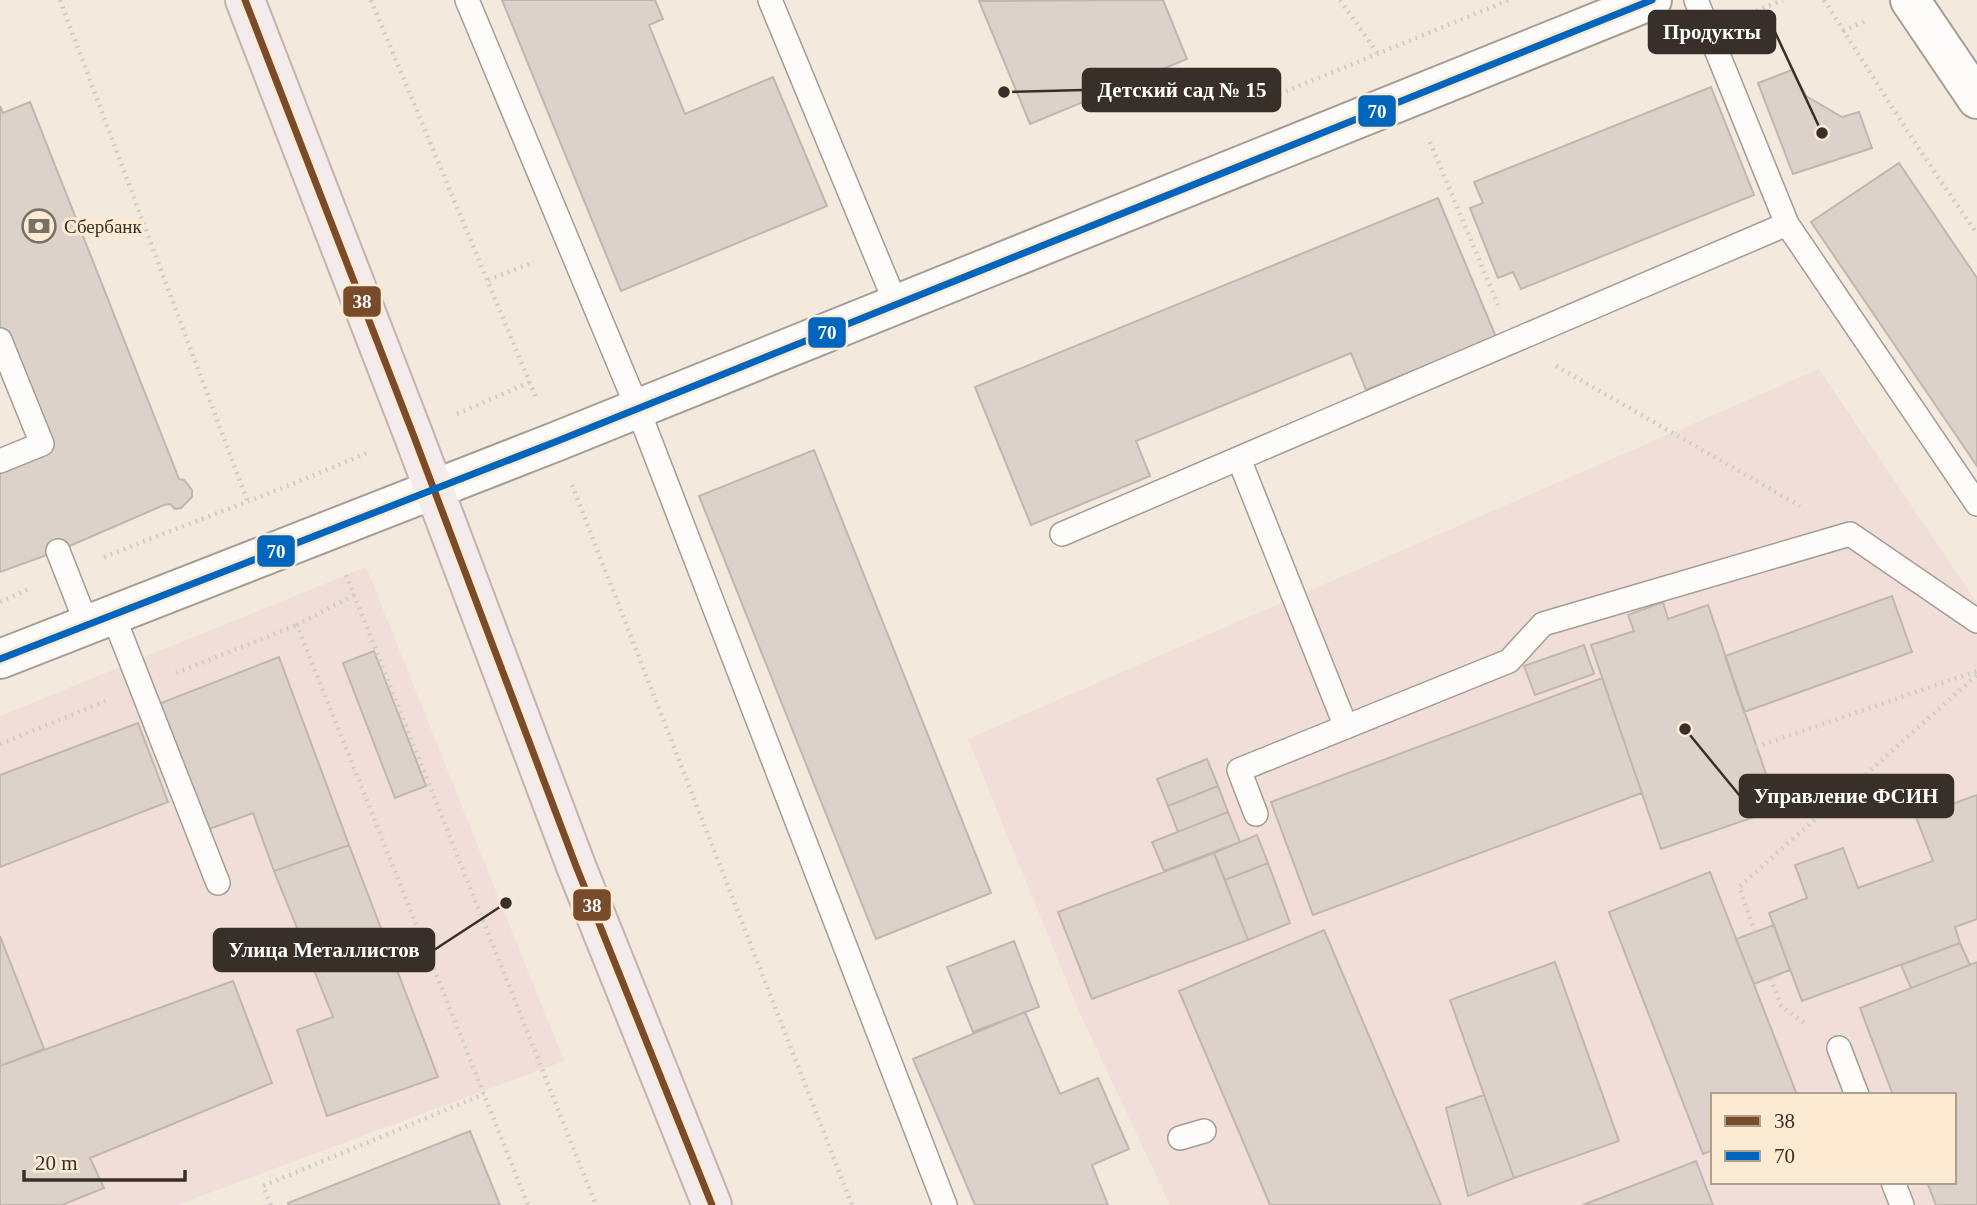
<svg xmlns="http://www.w3.org/2000/svg" width="1977" height="1205" viewBox="0 0 1977 1205" font-family="Georgia,serif">
<style>
.commercial{fill:#f1ded8;fill-rule:evenodd}
.building{fill:#dcd2ca;stroke:#c0b6af;stroke-width:2}
.lines{fill:none;stroke-linecap:round;stroke-linejoin:round}
.service-casing{stroke:#a49d94;stroke-width:26}
.minor-casing{stroke:#a49d94;stroke-width:42}
.primary-casing{stroke:#c3b3b0;stroke-width:42}
.path{stroke:#d0cdc9;stroke-width:4.5;stroke-dasharray:2 5;stroke-linecap:butt}
.service{stroke:#fdfcfa;stroke-width:23}
.minor{stroke:#fdfcfa;stroke-width:38}
.primary{stroke:#f4ecec;stroke-width:38}
.bus-1-casing{stroke:#fdead3;stroke-width:12}
.bus-2-casing{stroke:#fdead3;stroke-width:12}
.bus-1{stroke:#7a4b2a;stroke-width:7}
.bus-2{stroke:#0065bd;stroke-width:7}
.labels{text-anchor:middle;stroke-width:6;stroke-linejoin:round;paint-order:stroke}
.poi-label{font-size:19px;fill:#383028;stroke:#fdead3;text-anchor:start}
.leader{fill:none;stroke:#383028;stroke-width:2.5}
.callout-dot{fill:#383028;stroke:#fdead3;stroke-width:2.5}
.callout{fill:#383028;stroke:#383028;stroke-width:2.5}
.callout-label{font-size:21px;text-anchor:middle;font-weight:bold;fill:#fff}
.line-badge{stroke:#fdead3;stroke-width:2.5}
.badge-label{font-size:19px;text-anchor:middle;font-weight:bold;fill:#fff}
</style>
<rect width="100%" height="100%" fill="#f3e9dd"/>
<!-- commercial -->
<path class="commercial" d="M1819 369 1977 603V1205H1170L1078 1009 968 739ZM1713 1095H1954V1182H1713Z
M366 567 564 1061 177 1205H0V716Z"/>
<!-- building -->
<path class="building" d="M502 0H655L663 19 649 25 685 114 773 77 827 206 621 291Z
M1163 0 1187 59 1030 124 979 1Z
M1792 70 1806 96 1842 117 1859 112 1872 148 1793 174 1758 83Z
M1711 87 1754 195 1521 289 1513 272 1498 278 1470 208 1483 203 1474 182Z
M30 102 179 479 184 480 192 490V497L181 508 175 509 170 504 164 505 58 551 0 572V461L42 444 0 340V106L3 113Z
M1899 163 1977 278V466L1811 222Z
M1438 198 1496 337 1366 390 1351 353 1136 441 1150 476 1031 525 975 387Z
M814 450 991 893 876 939 699 496Z
M1892 596 1912 652 1744 712 1725 656Z
M1663 602 1668 619 1708 605 1778 809 1661 849 1591 645 1634 631 1628 615Z
M1584 645 1594 674 1535 695 1524 666Z
M374 651 426 786 395 798 343 663Z
M279 657 349 845 274 871 253 813 204 831 156 705Z
M1602 678 1642 793 1313 915 1271 802Z
M138 723 168 802 0 867V775Z
M1207 759 1218 786 1168 806 1157 779Z
M1218 786 1228 812 1178 832 1168 806Z
M1977 795V919L1955 927 1960 943 1802 1001 1769 913 1807 898 1795 865 1843 848 1858 888 1933 861 1916 817Z
M1228 812 1240 842 1164 871 1152 842Z
M1257 835 1268 863 1225 880 1214 853Z
M349 845 438 1077 327 1116 297 1030 333 1017 274 871Z
M1214 853 1248 940 1092 999 1058 912Z
M1268 863 1290 923 1248 940 1225 880Z
M1710 872 1797 1095H1713V1150L1703 1154 1609 912Z
M1774 925 1790 970 1754 984 1736 939Z
M1324 930 1441 1205H1270L1179 991Z
M0 936 44 1049 0 1066Z
M1014 941 1039 1007 973 1032 947 967Z
M1960 943 1970 965 1911 988 1901 965Z
M1555 962 1619 1141 1514 1178 1450 1000Z
M1977 962V1205H1936L1927 1182H1954V1095H1893L1860 1008Z
M233 981 272 1083 90 1158 104 1188 62 1205H0V1066Z
M1025 1012 1060 1094 1098 1078 1129 1149 1092 1165 1108 1205H975L913 1059Z
M1484 1095 1514 1178 1468 1196 1446 1108Z
M470 1131 500 1205H289L288 1203Z
M1696 1161 1713 1205H1583Z"/>
<g class="lines">
<defs>
<path id="service" d="M467 0 637 407 945 1205
M770 0 896 304
M1787 224 1977 504
M0 340 42 444 0 461
M1239 459 1346 727
M1062 534 1787 224 1696 0
M58 551 87 625
M113 615 218 883
M1256 814 1239 770 1509 661 1543 624 1850 534 1977 621
M1839 1048 1857 1095
M1180 1138 1204 1131
M1893 1182 1902 1205"/>
<path id="minor" d="M1910 0 1977 99
M0 659 555 442 1652 0"/>
<path id="primary" d="M245 0 413 434 576 866 712 1205"/>
</defs>
<!-- service casing -->
<use href="#service" class="service-casing"/>
<!-- minor casing -->
<use href="#minor" class="minor-casing"/>
<!-- primary casing -->
<use href="#primary" class="primary-casing"/>
<!-- path -->
<path class="path" d="M60 0 247 500
M371 0 537 400
M1340 0 1378 54
M1824 0 1913 140 1977 234
M1743 16 1783 0
M1843 31 1868 20
M1260 102 1509 0
M1430 142 1498 305
M488 280 534 262
M1556 366 1800 506
M457 414 530 382
M572 485 852 1205
M104 557C192 522 282 490 369 452
M346 575 596 1205
M354 595 297 625 528 1205
M0 602 31 588
M176 673 297 625
M0 744 106 701
M1756 747 1977 671
M1755 932 1739 887 1977 675
M1771 978 1781 1006 1807 1025
M271 1205 263 1186 484 1094"/>
<!-- service -->
<use href="#service" class="service"/>
<!-- minor -->
<use href="#minor" class="minor"/>
<!-- primary -->
<use href="#primary" class="primary"/>
<defs>
<path id="bus-1" d="M245 0 413 434 576 866 712 1205"/>
<path id="bus-2" d="M0 659 555 442 1652 0"/>
</defs>
<!-- bus-1 casing -->
<use href="#bus-1" class="bus-1-casing"/>
<!-- bus-2 casing -->
<use href="#bus-2" class="bus-2-casing"/>
<!-- bus-1 -->
<use href="#bus-1" class="bus-1"/>
<!-- bus-2 -->
<use href="#bus-2" class="bus-2"/>
</g>
<!-- icons -->
<defs>
<symbol id="bank-ring" viewBox="-11 -11 22 22"><circle r="9.5" fill="#fdead3" stroke="#797167" stroke-width="1.5"/><path d="M-6-4H6V4H-6ZM0-2.3a2.3 2.3 0 1 0 0 4.6a2.3 2.3 0 1 0 0-4.6Z" fill="#797167"/></symbol>
</defs>
<g fill-rule="evenodd">
<use href="#bank-ring" x="20" y="207" width="38" height="38"/>
</g>
<g class="labels">
<!-- poi labels -->
<g class="poi-label">
<text x="64" y="233">Сбербанк</text>
</g>
</g>
<!-- callouts -->
<path class="leader" d="M1822 133L1775 32M1004 92L1083 90M1685 729L1740 796M506 903L434 950"/>
<g class="callout-dot">
<circle cx="1822" cy="133" r="7"/>
<circle cx="1004" cy="92" r="7"/>
<circle cx="1685" cy="729" r="7"/>
<circle cx="506" cy="903" r="7"/>
</g>
<g class="callout">
<rect x="1649" y="11" width="126" height="42" rx="7"/>
<rect x="1083" y="69" width="197" height="42" rx="7"/>
<rect x="1740" y="775" width="213" height="42" rx="7"/>
<rect x="214" y="929" width="220" height="42" rx="7"/>
</g>
<g class="callout-label">
<text x="1712" y="39">Продукты</text>
<text x="1182" y="97">Детский сад № 15</text>
<text x="1846" y="803">Управление ФСИН</text>
<text x="324" y="957">Улица Металлистов</text>
</g>
<g class="line-badge">
<rect x="1357" y="94" width="40" height="34" rx="7" fill="#0065bd"/>
<rect x="342" y="285" width="40" height="33" rx="7" fill="#7a4b2a"/>
<rect x="807" y="316" width="40" height="33" rx="7" fill="#0065bd"/>
<rect x="256" y="534" width="40" height="34" rx="7" fill="#0065bd"/>
<rect x="572" y="888" width="40" height="34" rx="7" fill="#7a4b2a"/>
</g>
<g class="badge-label">
<text x="1377" y="118">70</text>
<text x="362" y="308">38</text>
<text x="827" y="339">70</text>
<text x="276" y="558">70</text>
<text x="592" y="912">38</text>
</g>
<!-- legend -->
<rect x="1711" y="1093" width="245" height="91" fill="#fdead3" stroke="#aea08f" stroke-width="2"/>
<rect x="1725" y="1116" width="35" height="10" fill="#7a4b2a" stroke="#aea08f" stroke-width="2"/>
<text x="1774" y="1128" font-size="21" fill="#383028">38</text>
<rect x="1725" y="1151" width="35" height="10" fill="#0065bd" stroke="#aea08f" stroke-width="2"/>
<text x="1774" y="1163" font-size="21" fill="#383028">70</text>
<!-- scale -->
<path d="M24 1170v10h161v-10" fill="none" stroke="#383028" stroke-width="3.5"/>
<text x="35" y="1170" font-size="21" fill="#383028" stroke="#fdead3" stroke-width="5" paint-order="stroke">20 m</text>
</svg>
